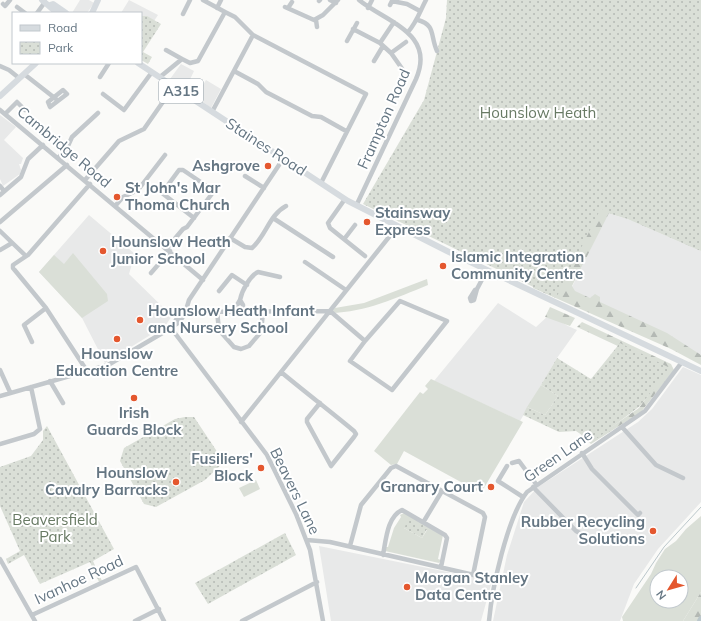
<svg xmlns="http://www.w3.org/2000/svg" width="701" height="621" viewBox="0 0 701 621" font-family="Mulish,sans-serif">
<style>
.built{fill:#e8e9e9}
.grass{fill:#dadfd7;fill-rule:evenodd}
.forest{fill:url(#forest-firs)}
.park{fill:url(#park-dots)}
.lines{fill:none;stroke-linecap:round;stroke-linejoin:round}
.stream{stroke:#bbc7cb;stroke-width:1}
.river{stroke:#bbc7cb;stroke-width:6}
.minor{stroke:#c3c8cc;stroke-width:4.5}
.major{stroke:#d6dbdf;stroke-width:6}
.poi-dot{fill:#e4572e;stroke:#fff;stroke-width:1.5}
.labels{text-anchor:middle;stroke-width:4;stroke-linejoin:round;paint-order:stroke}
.shield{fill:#fff;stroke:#939fa8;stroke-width:1}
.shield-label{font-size:14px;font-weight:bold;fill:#657683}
.park-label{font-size:15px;fill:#687a64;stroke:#fff}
.street-label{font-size:15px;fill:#657683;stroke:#fff}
.poi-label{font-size:15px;font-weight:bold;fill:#657683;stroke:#fff;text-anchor:start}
</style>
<defs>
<pattern id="forest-firs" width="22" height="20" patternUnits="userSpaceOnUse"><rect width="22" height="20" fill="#dadfd7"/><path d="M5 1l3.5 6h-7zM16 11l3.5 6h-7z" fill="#b4b9b4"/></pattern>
<pattern id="park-dots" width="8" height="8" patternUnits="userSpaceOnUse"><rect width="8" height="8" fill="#dadfd7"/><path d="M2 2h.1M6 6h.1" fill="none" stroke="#b4b9b4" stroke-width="1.8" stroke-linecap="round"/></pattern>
</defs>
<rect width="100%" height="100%" fill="#fafaf8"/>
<!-- built -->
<path class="built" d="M80 0H89L94 3 87 13H72Z
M129 0 158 15 154 21 141 16V13H121Z
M181 64 194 71 185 90 170 79Z
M206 80 221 89 211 108 196 97Z
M0 115 16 127 4 140 23 158 21 164H19L21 170 20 174 3 186 0 179Z
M608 213 628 219 701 251V356L570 291Z
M89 215 135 254 129 274 172 316 165 326 105 363 82 318 39 272Z
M498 303 536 327 549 315 568 326 577 330 557 358 520 421 434 381Z
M683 367 701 375V502L658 549 634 584 620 621H493L507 555 524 502 538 487 638 422 652 409Z
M319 546 492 581 481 621H331Z"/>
<!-- grass -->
<path class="grass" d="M73 253 107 294 108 301 82 318 39 272 54 255 64 264Z
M427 279 428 285C396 298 366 312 331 313L335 308 364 303Z
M431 379 523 422 481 493 404 451 397 464 391 465 374 451 420 392 423 394 428 389 425 386Z
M541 385 558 396 545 415 527 407Z
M256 480 260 489 244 497 239 488Z
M404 513 422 523V526L404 528 422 538 427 530 422 527 425 524 443 535 438 559 441 560 439 563 385 551V547H388L394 528 401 517 400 515Z
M701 516V592L683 621H623L622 617 651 574 656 563 665 549 676 541 686 529ZM657 577H681V601H657Z"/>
<!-- forest -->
<path class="forest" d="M527 148 701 251 628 219 609 213 572 286 575 291 590 298 595 294 600 297V302L667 333 701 355V365L671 349 533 288Z
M550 307 575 318 570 326 545 317Z
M582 322 671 364 674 370 641 412 591 444 581 436 582 430 594 439 639 408 667 369 577 327Z
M701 592V621H683Z"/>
<!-- park -->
<path class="park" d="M447 0H701V251L628 219 608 213 601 208 556 298 363 204 424 100 446 18Z
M141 16H147L161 24 143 52 152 57 148 64 141 60Z
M620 343 670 368 640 406 592 442 576 431 559 432 523 415 527 407 545 415 558 396 541 385 557 358 591 379Z
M185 417H194L216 450 222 464 205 480 156 507 144 504 120 461 124 448 175 419Z
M47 426 114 549 93 561 102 581 99 582 90 562 40 584 24 555 8 564 6 559 20 551 0 506V467L31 456 43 440V431Z
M409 519 421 526 422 523 425 524 423 527 427 529 422 538 404 528Z
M285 533 296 555 208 604 195 583Z"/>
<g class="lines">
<!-- stream -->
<path class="stream" d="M636 588 664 547 701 507"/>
<!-- river -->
<path class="river" d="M700 621 701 619"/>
<!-- minor -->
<path class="minor" d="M330 0 336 3
M319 1 320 0
M3 4 5 6 10 0
M390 5 392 1 407 4 420 11
M17 7 25 13
M285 7 314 20 323 15 338 0
M217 8 221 0
M288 8 292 2
M368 8 372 0
M225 12 235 17 253 35
M37 13 45 2
M183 14 190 0
M316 20 317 27
M418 20C436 25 430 36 437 51
M394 22 380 43 391 53 403 70
M353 29 380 43
M408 32C417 22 420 11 426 0
M347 41 357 23
M391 53 406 42
M182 59 190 63 198 61 225 12 203 0
M374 61 383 46
M0 66 9 70 19 78
M234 71 258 84 266 92 312 116 321 117 346 131
M24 74 56 99
M100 77 109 63
M160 77 182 59 166 50
M63 90 67 94 50 107 48 102Z
M103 94 124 110 152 72
M0 110 203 280
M212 112 253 35 366 94 321 183
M5 114 17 102 25 110
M58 158 67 148 72 137 98 113
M245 176 264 188
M85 180 119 141 144 129 174 86
M0 186 4 191
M0 195 21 177 28 159 43 145
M345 199 328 223 330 228 365 256
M357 204 416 79C436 33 386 22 359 0
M116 205 123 197 138 190 165 155
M273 218 333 257
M0 222 67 165
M0 231 26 256
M230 238 245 247 252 248C266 236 269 215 286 206
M345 238 355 225
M167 248 183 229 187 227 214 191 183 170H179L162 193 194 218
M0 250 12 243
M305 262 346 290
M151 273 170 251
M477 289 474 300 471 301 470 298 475 290Z
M477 289 487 270
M219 291 232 275 247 285
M217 311 219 330 234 347 241 349 249 346 261 332 263 312
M330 311 365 341 400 301 447 321 392 390 350 361 365 341
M233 312 240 300
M243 312V305L240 300C242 290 250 276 258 272L280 277
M173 326C183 322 186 310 189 300L283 159
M171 328 267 455 296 514 310 550 323 621
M32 342 24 325 46 308
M0 370 10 392
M87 371 46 308 13 268V265L28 255 90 184
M281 372C305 392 330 411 354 431L356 434 354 437 331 466 307 422V419L320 403
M50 381 63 403
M0 396 108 365 171 328 181 312 330 311
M241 422 397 227
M622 427 656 465 683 478
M0 444 34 434 40 429 31 387
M582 453 592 469 638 515 640 513
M512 463 519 461 536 484
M507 466 498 481 523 497
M533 487 576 531 591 539
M424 521 442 491
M307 540 330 542 487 578
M350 546 361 505 391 468 396 466 483 513 485 517 473 575
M383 555C386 540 387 517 402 510L445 535 447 538 441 567
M0 559 35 621
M32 615 136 567 164 621
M135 621 159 609
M242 621 317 582
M489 621C492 588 507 518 527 492L645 411 682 362"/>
<!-- major -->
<path class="major" d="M42 0 57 13
M50 5 53 4 66 13
M92 13 98 0
M138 63 348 201 449 252 701 371
M0 96 36 63"/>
</g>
<!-- markers -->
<g class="poi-dot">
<circle cx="268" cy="166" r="4"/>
<circle cx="117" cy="197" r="4"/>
<circle cx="367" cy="222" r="4"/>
<circle cx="103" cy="251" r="4"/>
<circle cx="443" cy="266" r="4"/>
<circle cx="140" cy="320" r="4"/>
<circle cx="117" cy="339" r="4"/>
<circle cx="134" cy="398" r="4"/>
<circle cx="261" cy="468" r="4"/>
<circle cx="176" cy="482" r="4"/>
<circle cx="491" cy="487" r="4"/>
<circle cx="653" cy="531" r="4"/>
<circle cx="407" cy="587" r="4"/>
</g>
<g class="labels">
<!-- shield labels -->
<rect class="shield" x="159" y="79" width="44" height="24" rx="3"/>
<g class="shield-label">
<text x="181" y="96">A315</text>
</g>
<!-- park labels -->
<g class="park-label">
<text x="538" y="118">Hounslow Heath</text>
<text x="55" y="525">Beaversfield<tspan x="55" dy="17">Park</tspan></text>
</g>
<!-- street labels -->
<g class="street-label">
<text transform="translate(384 119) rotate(-66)" y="5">Frampton Road</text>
<text transform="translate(64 147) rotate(40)" y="5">Cambridge Road</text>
<text transform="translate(266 147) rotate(33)" y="5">Staines Road</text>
<text transform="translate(558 456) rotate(-35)" y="5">Green Lane</text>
<text transform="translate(295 491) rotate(64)" y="5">Beavers Lane</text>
<text transform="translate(79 580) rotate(-25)" y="5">Ivanhoe Road</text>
</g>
<!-- poi labels -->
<g class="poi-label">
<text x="260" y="171" text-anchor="end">Ashgrove</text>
<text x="125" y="193">St John's Mar<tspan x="125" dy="17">Thoma Church</tspan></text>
<text x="375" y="218">Stainsway<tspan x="375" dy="17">Express</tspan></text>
<text x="111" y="247">Hounslow Heath<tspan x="111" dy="17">Junior School</tspan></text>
<text x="451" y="262">Islamic Integration<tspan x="451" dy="17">Community Centre</tspan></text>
<text x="148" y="316">Hounslow Heath Infant<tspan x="148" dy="17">and Nursery School</tspan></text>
<text x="117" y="359" text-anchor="middle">Hounslow<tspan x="117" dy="17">Education Centre</tspan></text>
<text x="134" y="418" text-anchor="middle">Irish<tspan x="134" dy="17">Guards Block</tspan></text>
<text x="253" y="464" text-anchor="end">Fusiliers'<tspan x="253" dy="17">Block</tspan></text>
<text x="168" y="478" text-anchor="end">Hounslow<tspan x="168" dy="17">Cavalry Barracks</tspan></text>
<text x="483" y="492" text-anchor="end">Granary Court</text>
<text x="645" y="527" text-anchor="end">Rubber Recycling<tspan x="645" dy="17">Solutions</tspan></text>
<text x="415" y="583">Morgan Stanley<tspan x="415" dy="17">Data Centre</tspan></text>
</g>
</g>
<!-- legend -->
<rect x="12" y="12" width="130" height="52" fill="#ffffff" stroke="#c1c8cd"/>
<rect x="20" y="25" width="20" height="6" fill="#d6dbdf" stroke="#c1c8cd"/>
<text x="48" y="32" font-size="12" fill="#657683">Road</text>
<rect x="20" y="42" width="20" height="12" fill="url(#park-dots)" stroke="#c1c8cd"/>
<text x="48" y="52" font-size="12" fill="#657683">Park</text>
<!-- north arrow -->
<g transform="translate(669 589) rotate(233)"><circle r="19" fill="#ffffff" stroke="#c1c8cd"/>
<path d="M0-3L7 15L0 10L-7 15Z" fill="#e4572e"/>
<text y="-6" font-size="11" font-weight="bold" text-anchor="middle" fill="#657683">N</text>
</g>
</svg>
